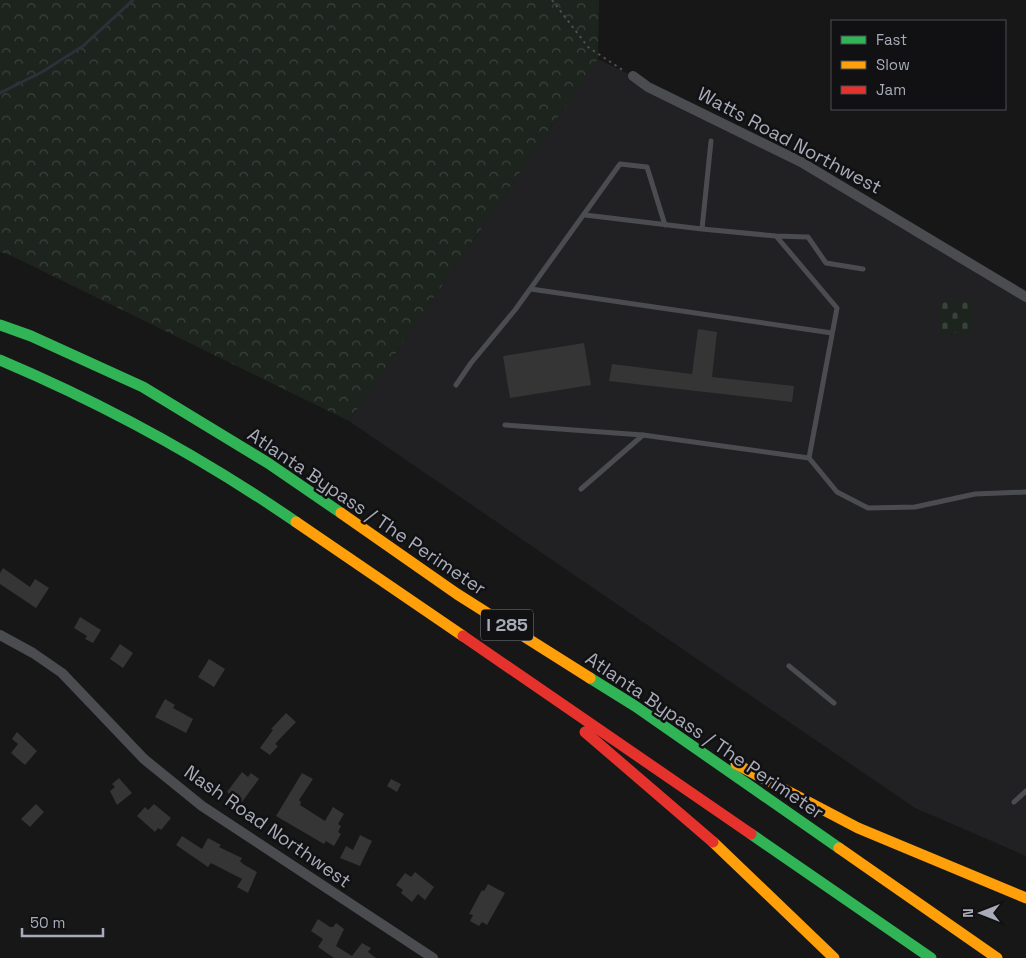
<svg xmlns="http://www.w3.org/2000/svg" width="1026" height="958" viewBox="0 0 1026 958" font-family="'Space Grotesk',sans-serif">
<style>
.built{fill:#212123}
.forest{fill:url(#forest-crowns)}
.cemetery{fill:url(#cemetery-stones)}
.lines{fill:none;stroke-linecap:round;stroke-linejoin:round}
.stream{stroke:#2a3139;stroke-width:3}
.building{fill:#353536}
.path{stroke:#4d4e52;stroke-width:2;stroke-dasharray:2.5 4;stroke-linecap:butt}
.lane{stroke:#4b4c50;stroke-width:5}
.street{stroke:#4b4c50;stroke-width:10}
.fast{stroke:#30b455;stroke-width:11}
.slow{stroke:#ff9f0a;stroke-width:11}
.jam{stroke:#e5322d;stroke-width:11}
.labels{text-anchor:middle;stroke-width:5;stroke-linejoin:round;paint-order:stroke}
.shield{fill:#111113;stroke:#7b7e86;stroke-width:1}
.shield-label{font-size:18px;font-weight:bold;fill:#a8acb8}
.street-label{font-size:19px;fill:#a8acb8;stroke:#111113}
</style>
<defs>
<pattern id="forest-crowns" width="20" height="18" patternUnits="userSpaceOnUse" patternTransform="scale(1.25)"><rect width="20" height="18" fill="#1d241e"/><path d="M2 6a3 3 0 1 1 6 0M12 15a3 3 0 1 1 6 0" fill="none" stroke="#3b413d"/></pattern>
<pattern id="cemetery-stones" width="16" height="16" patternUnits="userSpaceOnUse" patternTransform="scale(1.25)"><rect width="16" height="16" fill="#1d241e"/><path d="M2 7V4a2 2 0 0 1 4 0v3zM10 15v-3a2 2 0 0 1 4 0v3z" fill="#3b413d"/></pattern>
</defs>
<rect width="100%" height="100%" fill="#171717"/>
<!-- built -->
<path class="built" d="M598 59 817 167 983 268 1026 290V856L915 808 349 421Z"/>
<!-- forest -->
<path class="forest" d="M0 0H599L598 59 349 421 10 255 0 252Z"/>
<!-- cemetery -->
<path class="cemetery" d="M939 301H972V333H939Z"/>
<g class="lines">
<!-- stream -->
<path class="stream" d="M0 93 42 72 83 46 133 0"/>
</g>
<!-- building -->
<path class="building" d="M698 329 717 332 712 377 794 386 792 402 609 381 612 364 692 374Z
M584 343 591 385 510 398 503 356Z
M3 568 30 587 35 579 49 588 36 608 0 584V573Z
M80 617 101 630 93 643 85 639 87 636 74 628Z
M120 644 133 653 123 668 110 659Z
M209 659 225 669 214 687 198 677Z
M165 699 175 705 173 708 193 719 186 733 155 717Z
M286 713 296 722 275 744 278 746 270 755 260 748 273 730 271 729Z
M17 732 37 751 25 765 11 753 18 744 12 739Z
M242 772 248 777 251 773 259 779 242 802 227 792Z
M302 773 313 779 299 800 301 802 300 805 325 821 333 807 344 814 338 824 341 826 338 832 341 834 334 846 326 841 324 844 276 816Z
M119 778 132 793 117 805 110 791 115 787 112 784Z
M391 779 401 784 397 792 387 786Z
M36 804 44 812 30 827 21 819Z
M154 804 171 818 161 830 158 828 155 832 137 816 145 807 148 810Z
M360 835 372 841 360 866 340 858 346 846 353 850Z
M182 836 202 849 208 838 221 845 219 847 242 858 240 861 243 864 257 872 248 893 237 887 242 879 211 863 208 867 176 845Z
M415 872 434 887 425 900 418 894 412 902 401 893 403 890 396 885 405 873 411 877Z
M488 884 505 893 487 925 482 922 479 926 470 921 473 915 469 914 482 890 484 891Z
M318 919 330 927H333L336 923 344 929 336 946 352 956 362 943 371 948 368 952 376 958H334L318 947 323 939 311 931Z"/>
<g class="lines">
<!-- path -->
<path class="path" d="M552 0 588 47 624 71"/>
<!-- lane -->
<path class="lane" d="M585 215 702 229 776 236 837 308 809 458
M702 229 711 141
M776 236 808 237 826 263 863 269
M531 289 832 333
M456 385 471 363 515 310 620 164 647 167 665 225
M505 425 643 435 809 458 837 492 868 508 915 507 975 494 1026 492
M581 489 643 435
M789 666 834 703
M1014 802 1026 791"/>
<!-- street -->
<path class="street" d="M633 76 648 87 801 162 1026 297
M0 635 33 653 62 673 144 759 202 806 433 958"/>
<!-- fast -->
<path class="fast" d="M0 325 31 336 143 387 268 463 341 513
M0 360C104 404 203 458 296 522
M590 678 635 706 839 848
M751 834 931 958"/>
<!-- slow -->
<path class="slow" d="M341 513 457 594 590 678
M296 522 463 636
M736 764 858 828 1026 898
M713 842 834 958
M839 848 997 958"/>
<!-- jam -->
<path class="jam" d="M463 636 751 834
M585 732 713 842"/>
</g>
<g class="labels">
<!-- shield labels -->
<rect class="shield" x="481" y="609.5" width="52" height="31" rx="4"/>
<g class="shield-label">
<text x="507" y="631">I 285</text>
</g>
<!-- street labels -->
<g class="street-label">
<text transform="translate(790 140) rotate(28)" y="7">Watts Road Northwest</text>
<text transform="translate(367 511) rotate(34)" y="7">Atlanta Bypass / The Perimeter</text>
<text transform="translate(705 735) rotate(34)" y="7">Atlanta Bypass / The Perimeter</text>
<text transform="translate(268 826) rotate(35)" y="7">Nash Road Northwest</text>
</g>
</g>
<!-- legend -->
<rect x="831" y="20" width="175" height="90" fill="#111113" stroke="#4d4f55"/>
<rect x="841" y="36" width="25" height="8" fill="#30b455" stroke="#4d4f55"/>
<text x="876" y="45" font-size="15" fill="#a8acb8">Fast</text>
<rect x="841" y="61" width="25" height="8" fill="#ff9f0a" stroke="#4d4f55"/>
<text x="876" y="70" font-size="15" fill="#a8acb8">Slow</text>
<rect x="841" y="86" width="25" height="8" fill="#e5322d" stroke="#4d4f55"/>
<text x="876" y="95" font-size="15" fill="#a8acb8">Jam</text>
<!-- north arrow -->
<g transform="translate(981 913) rotate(270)" stroke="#111113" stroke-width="4" paint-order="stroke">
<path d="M0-4L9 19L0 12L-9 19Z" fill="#a8acb8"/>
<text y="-8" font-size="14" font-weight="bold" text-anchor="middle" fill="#a8acb8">N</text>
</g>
<!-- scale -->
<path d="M22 928v8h81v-8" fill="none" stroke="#a8acb8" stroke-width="2.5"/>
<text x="30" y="928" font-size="15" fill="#a8acb8" stroke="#111113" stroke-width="4" paint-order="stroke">50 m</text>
</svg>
